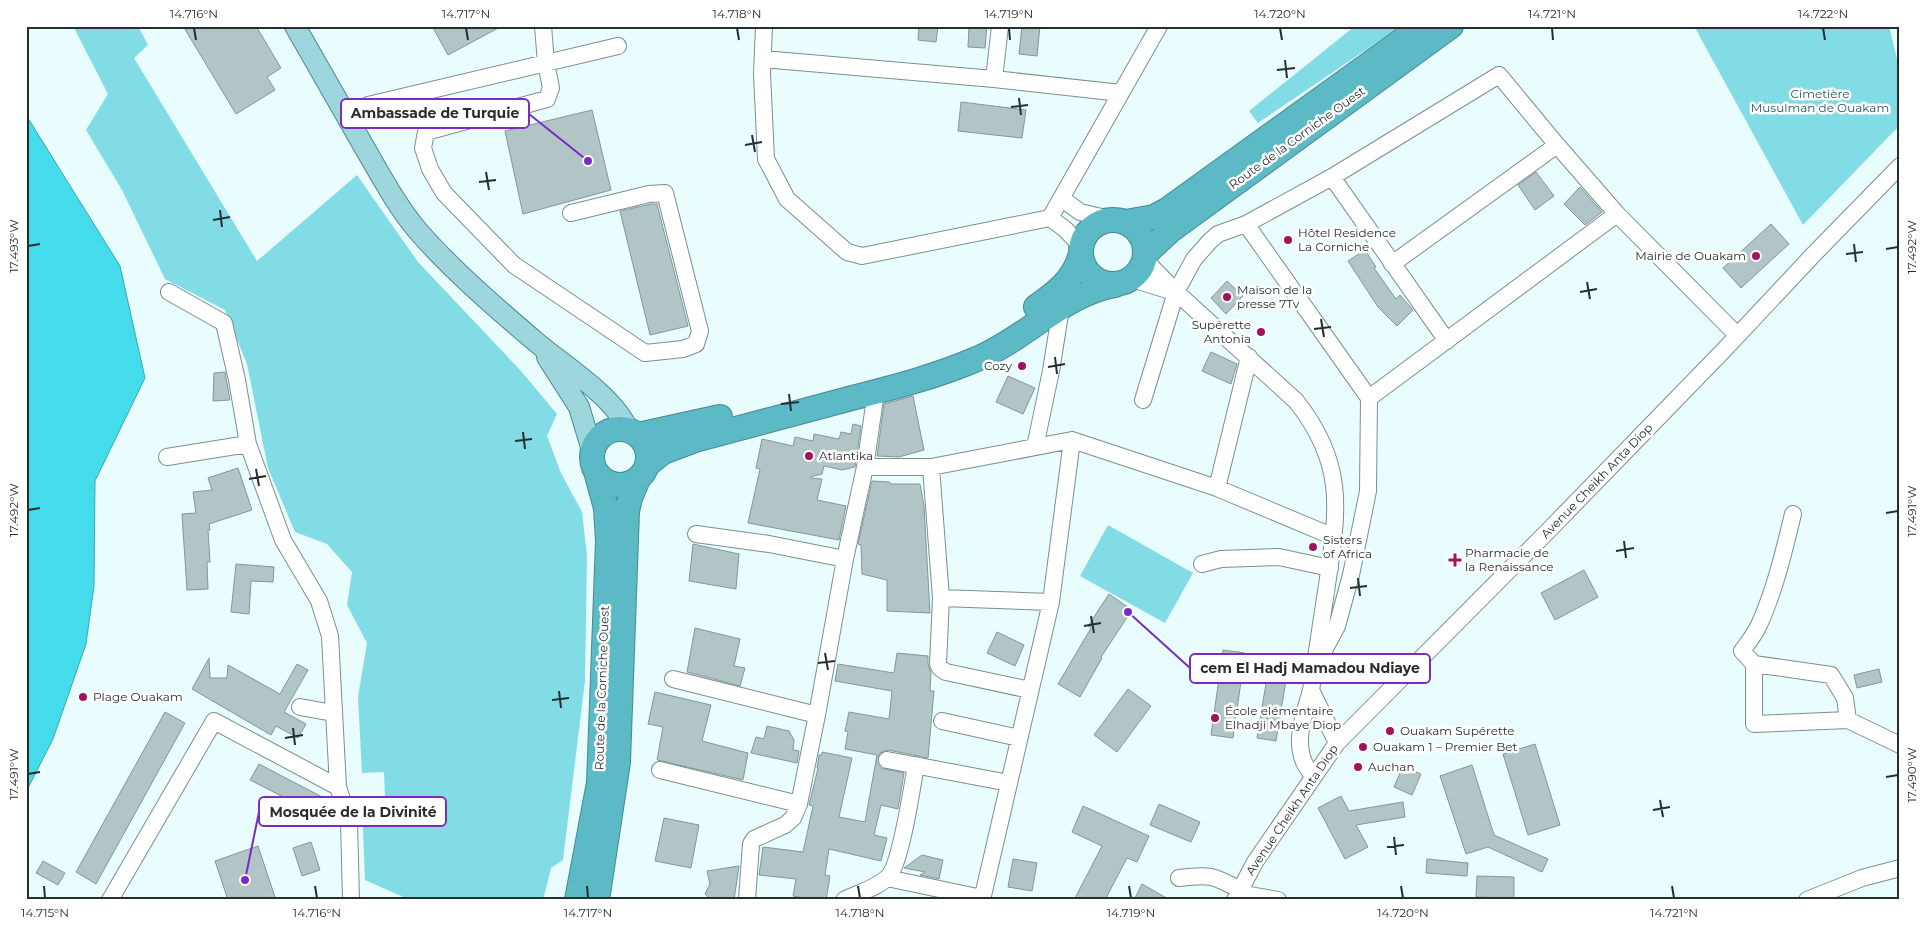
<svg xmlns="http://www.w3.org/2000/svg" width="1926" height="926" viewBox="0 0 1926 926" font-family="Montserrat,sans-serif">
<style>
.green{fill:#82dce6}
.water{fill:#44dbea;stroke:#3ba7b2}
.building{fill:#b1c4c6;stroke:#839698}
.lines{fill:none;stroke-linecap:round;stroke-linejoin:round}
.minor-casing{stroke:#7c8e90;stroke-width:18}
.major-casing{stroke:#488990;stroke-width:22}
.highway-casing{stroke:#488990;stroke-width:26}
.minor{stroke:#fff;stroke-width:16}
.major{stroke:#9dd6dc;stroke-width:20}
.highway{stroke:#5bbac5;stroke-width:24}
.ticks{fill:none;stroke:#262e2f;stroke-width:2}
.poi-dot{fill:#9f135f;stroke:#fff;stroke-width:2}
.labels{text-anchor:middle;stroke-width:5;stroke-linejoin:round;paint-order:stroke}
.park-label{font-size:12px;fill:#1c595f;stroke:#fff}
.street-label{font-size:12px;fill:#262e2f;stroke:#fff}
.poi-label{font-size:12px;fill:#262e2f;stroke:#fff;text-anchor:start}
.leader{fill:none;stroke:#7b2cbf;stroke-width:2}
.callout-dot{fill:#7b2cbf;stroke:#fff;stroke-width:2}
.callout{fill:#fff;stroke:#7b2cbf;stroke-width:2}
.callout-label{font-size:14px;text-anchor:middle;font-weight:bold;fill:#262e2f}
.neatline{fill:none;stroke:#262e2f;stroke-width:2}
.ticks-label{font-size:12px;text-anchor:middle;fill:#262e2f}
</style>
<rect width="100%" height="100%" fill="#e9fdff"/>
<!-- green -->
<path class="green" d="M73 26H138L148 45 134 58 257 261 357 175 418 262 521 371 557 414 547 436 561 473 582 512 587 556 585 681 563 860 551 868 543 900H410L365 880 362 804 385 797 384 772 362 773 358 697 367 643 347 605 352 572 327 544 295 532 268 468 247 364 225 310 165 279 122 190 86 130 108 94Z
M1355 26H1401L1258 123 1249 111Z
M1694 26H1889L1900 71V125L1803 225Z
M1108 525 1193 573 1165 623 1080 576Z"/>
<!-- water -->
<path class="water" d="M26 115 120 266 145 378 95 481 94 586 86 644 53 739 26 792Z"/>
<!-- building -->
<path class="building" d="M183 26H256L281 68 267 77 275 90 236 114Z
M432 26H502L448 55Z
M919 26H938L936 42 918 40Z
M969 26H987L985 48 968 47Z
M1022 26H1040L1037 56 1019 54Z
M961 102 1026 110 1022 138 958 131Z
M592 110 611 190 523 214 505 131Z
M1536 172 1554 196 1535 210 1518 185Z
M1580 187 1602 212 1585 225 1564 204Z
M651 204H657L688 326 650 335 620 211Z
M1771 224 1789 244 1741 288 1723 268Z
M1365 250 1376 267 1374 268 1396 299 1400 295 1413 310 1397 326 1378 307 1348 261Z
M1227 281 1243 296 1226 314 1211 298Z
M1211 352 1237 364 1231 384 1202 371Z
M225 372 230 400 213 401 214 373Z
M1008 376 1035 388 1023 414 996 402Z
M913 396 924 450 899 457 877 456 884 404Z
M853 424 861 426 855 467 842 470 824 466 822 474 810 477 811 478 822 479 817 500 846 506 839 540 748 523 760 469 756 468 762 439 793 446 795 437 813 441 814 434 839 439 841 432 851 434Z
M238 468 252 510 209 524 210 530H208L210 562H207L208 589 187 590 182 514 196 513 193 492 212 490 208 478Z
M872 481 890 482V484H920L924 506 930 613 887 611V580L862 574 861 545 858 544Z
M693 544 739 554 736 589 689 581Z
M236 564 274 567 273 582 251 581 249 614 231 612Z
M1584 570 1598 597 1555 620 1541 593Z
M1109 594 1132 610 1101 657 1102 658 1080 697 1058 684 1091 628 1088 626Z
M695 628 740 639 734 666 745 668 740 686 687 672Z
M997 632 1024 645 1015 666 987 653Z
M1223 650 1245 653 1233 738 1211 735Z
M897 653 928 656V664L931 673 930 691H934L928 758 888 750 880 753 877 758V763L881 768 904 773 898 809 881 805 874 835 887 838 881 861 829 849 825 875 830 876 826 900H815L793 896 796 879 759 875 763 847 803 852 813 806 809 805 818 768H817L819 755H822V752L852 758 839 817 865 822 877 755 845 749 848 732 845 731 849 712 889 719 892 691 835 681 838 664 894 673Z
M209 658 210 678H227L228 665 280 694 297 664 308 670 284 712 306 724 298 738 276 726 271 735 192 689Z
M1270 659 1289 662 1276 741 1257 738Z
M1879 669 1882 682 1857 688 1854 675Z
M1128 689 1151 706 1117 752 1094 735Z
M655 692 711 705 702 741 748 753 743 780 657 760 663 727 648 724Z
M165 712 185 723 96 884 76 872Z
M767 726 789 731 794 740 793 750 799 751 797 763 751 753 756 737 764 739Z
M1535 744 1560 825 1528 835 1503 754Z
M259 764 326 799 317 814 250 780Z
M1472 765 1494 835 1548 859 1542 872 1488 847 1466 854 1440 776Z
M1403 766 1421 774 1412 795 1394 787Z
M1341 796 1349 811 1403 802 1405 817 1356 825 1368 847 1345 859 1318 808Z
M1159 804 1200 822 1191 842 1150 825Z
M1083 806 1149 836 1137 862 1127 858 1105 900H1074L1102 846 1072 832Z
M664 818 699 825 691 868 655 861Z
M311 842 320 870 302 876 293 848Z
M258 846 276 900H228L215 861Z
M922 855 943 860 939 879 920 875 925 872 904 868Z
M1013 859 1037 863 1032 891 1008 887Z
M1427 859 1468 863 1467 876 1426 873Z
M43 861 65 873 58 885 36 873Z
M739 866 734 900H711L705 894 710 884 707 871Z
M1477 876 1514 877V898L1476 897Z
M1142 884 1170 900H1134Z"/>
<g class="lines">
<defs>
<path id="minor" d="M543 26 546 63 551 88 547 99 426 132 423 148 430 169 444 193 514 265 645 353 683 349 696 344 700 331 665 193 649 194 571 213
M764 26 762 74 766 159 787 199 847 252 862 256 1050 218 1159 26
M763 59 994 79 1121 93
M994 79 1000 26
M350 121 368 105 618 46
M1332 177 1447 341
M1061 198 1080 212 1114 220
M1050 218 1065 229 1081 246
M1246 224 1369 398 1368 491 1351 575 1337 626 1320 658
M1145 260 1176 292 1296 401C1346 464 1338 510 1327 585 1322 620 1316 655 1311 690 1305 712 1294 740 1304 762 1306 767 1310 772 1313 776
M1392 264 1557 145
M1132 279 1174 292
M169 292 224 323 237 380 248 444 283 540 319 601 330 636 338 787 349 821 351 900
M1369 398 1617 214
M1143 400 1176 292 1194 259 1210 241 1218 234 1246 224 1332 177 1499 75 1557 145 1617 214 1737 335
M1035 447 1051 371 1061 308
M167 457 248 444
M865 467H931L1072 440 1217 488 1334 537
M931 467 941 598 938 664 940 668 946 672 1030 690
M1217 488 1249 357
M1793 514C1784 551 1775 590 1759 625 1755 634 1748 643 1742 651L1754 664 1831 675 1845 698 1848 720 1900 745
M696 534 769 544 845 559
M1202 564 1221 559 1279 557 1330 568
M941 598 1051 602
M1754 664V724L1848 720
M673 679 817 715
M1311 690 1337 743
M300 707 333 713
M942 721 1019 738
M887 760 1009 783
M660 770 799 804
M887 878 982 898
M1179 878C1209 874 1213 875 1240 890
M1238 893 1278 900
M110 900 214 721 338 787
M747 900 751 844 754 839 785 825 793 818 799 804 817 715 845 559 865 467 876 392
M844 900C858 893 877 888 888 877 901 864 912 787 916 765
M982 900 1051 602 1072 440
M1235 900 1255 862 1337 743 1549 530 1723 351 1813 255 1900 166
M1807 900 1862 878 1900 868"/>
<path id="major" d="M295 26C318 66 340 105 363 145 380 174 396 205 418 231 453 271 495 307 536 342 563 365 615 397 628 430
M547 357 579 407 592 450"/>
<path id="highway" d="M1081 252a32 32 0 1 1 64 0a32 32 0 1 1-64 0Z
M1126 222 1154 217 1167 210 1422 26
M1145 254 1171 230 1451 26
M1036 307C1056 293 1075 279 1081 253
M592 457a28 28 0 1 1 56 0a28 28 0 1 1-56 0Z
M638 435 720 417
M647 465 663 452 695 440C747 426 800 412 852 398 895 387 938 376 979 358 1026 338 1064 294 1115 285
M577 900 599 783 608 541 606 508 597 475
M597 900 618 762 627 511 630 498 638 479"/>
</defs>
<!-- minor casing -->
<use href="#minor" class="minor-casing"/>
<!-- major casing -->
<use href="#major" class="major-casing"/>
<!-- highway casing -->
<use href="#highway" class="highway-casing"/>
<!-- minor -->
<use href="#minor" class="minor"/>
<!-- major -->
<use href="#major" class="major"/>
<!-- highway -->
<use href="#highway" class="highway"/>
</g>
<!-- ticks -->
<path class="ticks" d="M194 28 196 40M466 28 468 40M737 28 739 40M1009 28 1010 40M1280 28 1282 40M1552 28 1553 40M1823 28 1825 40M1285 60 1287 78M1277 70 1295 68M1019 98 1021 115M1011 107 1028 105M752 135 755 152M745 145 762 142M486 172 489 190M479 182 496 180M220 210 222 227M213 220 230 217M1854 244 1856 262M28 246 40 244M1886 249 1898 247M1846 254 1863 252M1587 282 1590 299M1580 292 1597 289M1321 319 1324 337M1314 329 1331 327M1055 357 1057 374M1048 367 1065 364M789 394 791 411M781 404 799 402M523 432 525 449M515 441 532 439M256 469 259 486M249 479 266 476M28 510 40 508M1886 513 1898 511M1624 541 1626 558M1616 551 1634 548M1358 578 1360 596M1350 588 1367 586M1091 616 1094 633M1084 626 1101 623M825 653 828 670M818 663 835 661M559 691 561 708M552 700 569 698M293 728 295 745M285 738 303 735M28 774 40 772M1886 777 1898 775M1660 800 1663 817M1653 810 1670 807M1394 837 1396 855M1387 847 1404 845M44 886 45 898M315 886 317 898M587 886 588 898M858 886 860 898M1129 886 1131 898M1401 886 1403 898M1672 886 1674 898"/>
<!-- markers -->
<g class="poi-dot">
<circle cx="1288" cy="240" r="5"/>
<circle cx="1756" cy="256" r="5"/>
<circle cx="1227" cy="297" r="5"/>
<circle cx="1261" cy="332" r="5"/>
<circle cx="1022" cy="366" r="5"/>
<circle cx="809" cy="456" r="5"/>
<circle cx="1313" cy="547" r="5"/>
<path d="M1452.5 552.5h5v5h5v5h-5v5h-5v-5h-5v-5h5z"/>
<circle cx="83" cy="697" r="5"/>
<circle cx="1215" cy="718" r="5"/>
<circle cx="1390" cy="731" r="5"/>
<circle cx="1363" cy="747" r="5"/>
<circle cx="1358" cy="767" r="5"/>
</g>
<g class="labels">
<!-- park labels -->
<g class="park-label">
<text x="1820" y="98">Cimetière<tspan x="1820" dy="14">Musulman de Ouakam</tspan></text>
</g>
<!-- street labels -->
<g class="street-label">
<text transform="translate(1297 138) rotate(-36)" y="4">Route de la Corniche Ouest</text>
<text transform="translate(1597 481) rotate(-46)" y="4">Avenue Cheikh Anta Diop</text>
<text transform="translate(602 688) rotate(-88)" y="4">Route de la Corniche Ouest</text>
<text transform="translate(1292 810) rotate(-56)" y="4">Avenue Cheikh Anta Diop</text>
</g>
<!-- poi labels -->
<g class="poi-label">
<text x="1298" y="237">Hôtel Residence<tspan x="1298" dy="14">La Corniche</tspan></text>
<text x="1746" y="260" text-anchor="end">Mairie de Ouakam</text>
<text x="1237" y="294">Maison de la<tspan x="1237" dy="14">presse 7Tv</tspan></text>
<text x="1251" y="329" text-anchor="end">Supérette<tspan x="1251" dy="14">Antonia</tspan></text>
<text x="1012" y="370" text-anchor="end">Cozy</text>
<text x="819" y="460">Atlantika</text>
<text x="1323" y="544">Sisters<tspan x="1323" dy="14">of Africa</tspan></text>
<text x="1465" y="557">Pharmacie de<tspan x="1465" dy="14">la Renaissance</tspan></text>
<text x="93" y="701">Plage Ouakam</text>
<text x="1225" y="715">École elémentaire<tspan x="1225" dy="14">Elhadji Mbaye Diop</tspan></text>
<text x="1400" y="735">Ouakam Supérette</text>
<text x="1373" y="751">Ouakam 1 – Premier Bet</text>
<text x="1368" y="771">Auchan</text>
</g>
</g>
<!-- callouts -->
<path class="leader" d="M588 161L529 114M1128 612L1190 668M245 880L259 812"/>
<g class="callout-dot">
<circle cx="588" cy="161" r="5"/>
<circle cx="1128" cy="612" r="5"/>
<circle cx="245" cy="880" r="5"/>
</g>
<g class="callout">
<rect x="341" y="99" width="188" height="29" rx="5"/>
<rect x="1190" y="654" width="240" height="29" rx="5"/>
<rect x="259" y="797" width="187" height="29" rx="5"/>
</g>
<g class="callout-label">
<text x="435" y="118">Ambassade de Turquie</text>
<text x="1310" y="673">cem El Hadj Mamadou Ndiaye</text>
<text x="353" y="817">Mosquée de la Divinité</text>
</g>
<!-- border -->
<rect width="1926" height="926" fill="none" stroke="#ffffff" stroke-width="55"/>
<rect x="28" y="28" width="1870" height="870" class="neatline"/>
<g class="ticks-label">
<text x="194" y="18">14.716°N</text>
<text x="466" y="18">14.717°N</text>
<text x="737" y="18">14.718°N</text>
<text x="1009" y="18">14.719°N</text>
<text x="1280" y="18">14.720°N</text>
<text x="1552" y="18">14.721°N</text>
<text x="1823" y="18">14.722°N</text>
<text transform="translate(14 246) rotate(-90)" y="4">17.493°W</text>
<text transform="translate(1912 247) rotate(-90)" y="4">17.492°W</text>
<text transform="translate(14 510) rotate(-90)" y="4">17.492°W</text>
<text transform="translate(1912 511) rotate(-90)" y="4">17.491°W</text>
<text transform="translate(14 774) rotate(-90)" y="4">17.491°W</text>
<text transform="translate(1912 775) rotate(-90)" y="4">17.490°W</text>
<text x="45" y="917">14.715°N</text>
<text x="317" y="917">14.716°N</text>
<text x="588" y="917">14.717°N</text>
<text x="860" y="917">14.718°N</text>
<text x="1131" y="917">14.719°N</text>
<text x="1403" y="917">14.720°N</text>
<text x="1674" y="917">14.721°N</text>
</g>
</svg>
